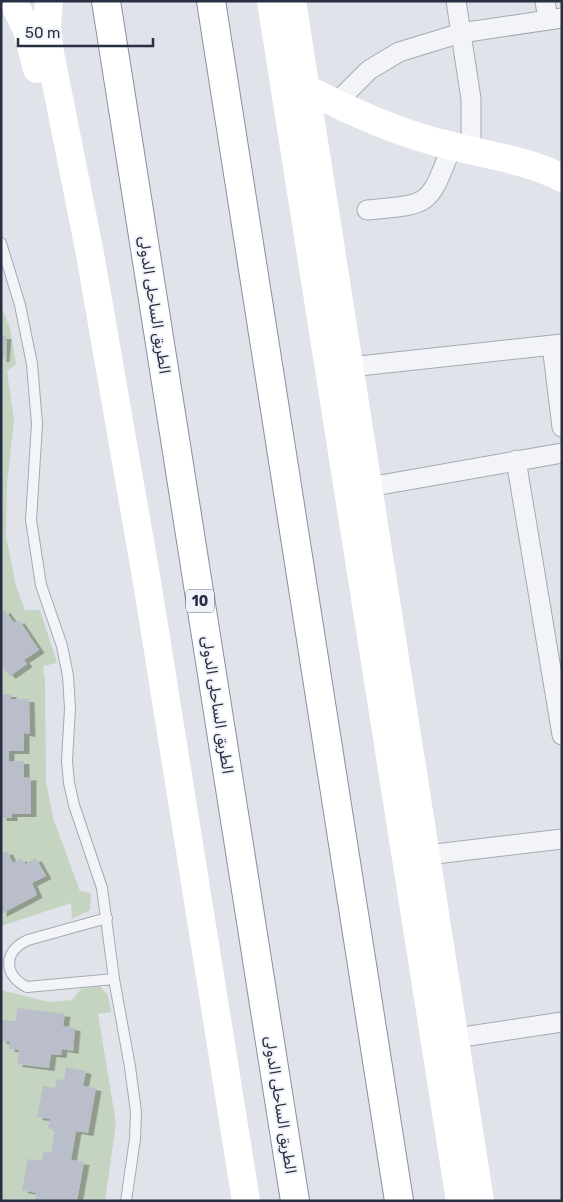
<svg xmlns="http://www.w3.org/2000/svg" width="563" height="1202" viewBox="0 0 563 1202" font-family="Rubik,'Noto Sans Arabic',sans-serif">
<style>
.green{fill:#c4d4c1}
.building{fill:#babeca;filter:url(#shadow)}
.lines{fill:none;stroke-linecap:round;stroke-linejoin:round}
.lane-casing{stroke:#a5a9b4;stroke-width:12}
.street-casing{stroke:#a5a9b4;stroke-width:21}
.highway-casing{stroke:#878fa1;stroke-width:30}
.lane{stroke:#f3f4f8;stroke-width:10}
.street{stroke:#f3f4f8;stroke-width:19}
.secondary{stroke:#fff;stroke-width:28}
.highway{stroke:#fff;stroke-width:28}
.labels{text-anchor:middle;stroke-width:4;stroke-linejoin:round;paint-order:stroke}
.shield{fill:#eff2f7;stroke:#646a78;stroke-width:1}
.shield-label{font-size:14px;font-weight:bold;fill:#282f42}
.street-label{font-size:15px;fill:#282f42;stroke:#eff2f7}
</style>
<defs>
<filter id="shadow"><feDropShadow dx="5.5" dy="3" stdDeviation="0" flood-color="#0004"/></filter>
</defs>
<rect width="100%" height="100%" fill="#e0e3ea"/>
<!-- green -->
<path class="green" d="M1 306 10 328 16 364 7 371 14 420 7 483 6 536 16 586 25 610H40L57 663 43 666 45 681 46 781 53 818 80 891 91 893 90 910 72 919 71 903 1 926Z
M100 986 108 996 111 1012 98 1014 116 1123 105 1201H1V990L49 1002 72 1000 81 989Z"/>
<!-- building -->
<path class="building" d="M1 336H6L4 359H1Z
M5 610 14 623 19 620 39 650 24 660 27 664 10 676 1 666V612Z
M1 694H11V699H29L30 734 24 733V751H9V761H24V778L31 777V814H12V818H1Z
M7 851 13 863 21 858 25 864 36 858 46 876 32 883 37 895 1 914V854Z
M17 1008 65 1014 63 1026 75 1028 73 1051 62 1049 61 1055 51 1054 49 1068 17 1064 19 1050 9 1049 10 1042 1 1041V1020L16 1021Z
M66 1067 86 1071 83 1086 96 1088 88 1133 76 1131 71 1160 84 1162 77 1201H35L36 1193 22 1190 28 1159 42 1161 44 1151 51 1153 55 1130 48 1128 50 1119 37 1117 43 1086 55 1088 57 1079 64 1080Z"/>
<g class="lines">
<defs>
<path id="lane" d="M1 243 20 305 32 364 37 424 31 520 41 585 62 646 68 676 70 708 67 761 69 783 74 805 102 888 114 979 130 1067 136 1112 135 1139 126 1201
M107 918 28 940C3 951 3 975 27 987L114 979"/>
<path id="street" d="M456 1 471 99V150
M545 1 548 20
M336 103 369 70 399 52 461 33 562 18
M367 210C432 204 428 207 452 146
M552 345 562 427
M350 367 562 344
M516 460 562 735
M369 487 562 453
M427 855 562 839
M456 1038 562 1022"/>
<path id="highway" d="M106 1 295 1201
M211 1 399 1201"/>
</defs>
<!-- lane casing -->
<use href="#lane" class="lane-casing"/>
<!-- street casing -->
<use href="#street" class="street-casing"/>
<!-- highway casing -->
<use href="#highway" class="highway-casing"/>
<!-- lane -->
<use href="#lane" class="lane"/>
<!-- street -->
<use href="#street" class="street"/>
<!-- secondary -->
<path class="secondary" d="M49 1 47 25 50 53 90 254 148 588 246 1201
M271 1 460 1201
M292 1 480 1201
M16 7 27 30 37 69
M307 89C354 113 400 134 452 146 486 155 531 161 562 178"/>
<!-- highway -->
<use href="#highway" class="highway"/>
</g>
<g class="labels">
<!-- shield labels -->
<rect class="shield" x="186" y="589.5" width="28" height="23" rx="4"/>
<g class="shield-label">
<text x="200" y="606">10</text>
</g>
<!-- street labels -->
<g class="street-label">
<text transform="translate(154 305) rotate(81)" y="5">الطريق الساحلى الدولى</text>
<text transform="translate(217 705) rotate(81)" y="5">الطريق الساحلى الدولى</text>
<text transform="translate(280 1105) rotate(81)" y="5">الطريق الساحلى الدولى</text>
</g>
</g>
<!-- border -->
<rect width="563" height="1202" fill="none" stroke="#282f42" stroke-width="5"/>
<!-- scale -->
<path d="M18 38v8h135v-8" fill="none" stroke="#282f42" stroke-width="2.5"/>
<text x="25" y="38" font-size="15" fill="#282f42" stroke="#eff2f7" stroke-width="4" paint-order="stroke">50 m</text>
</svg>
